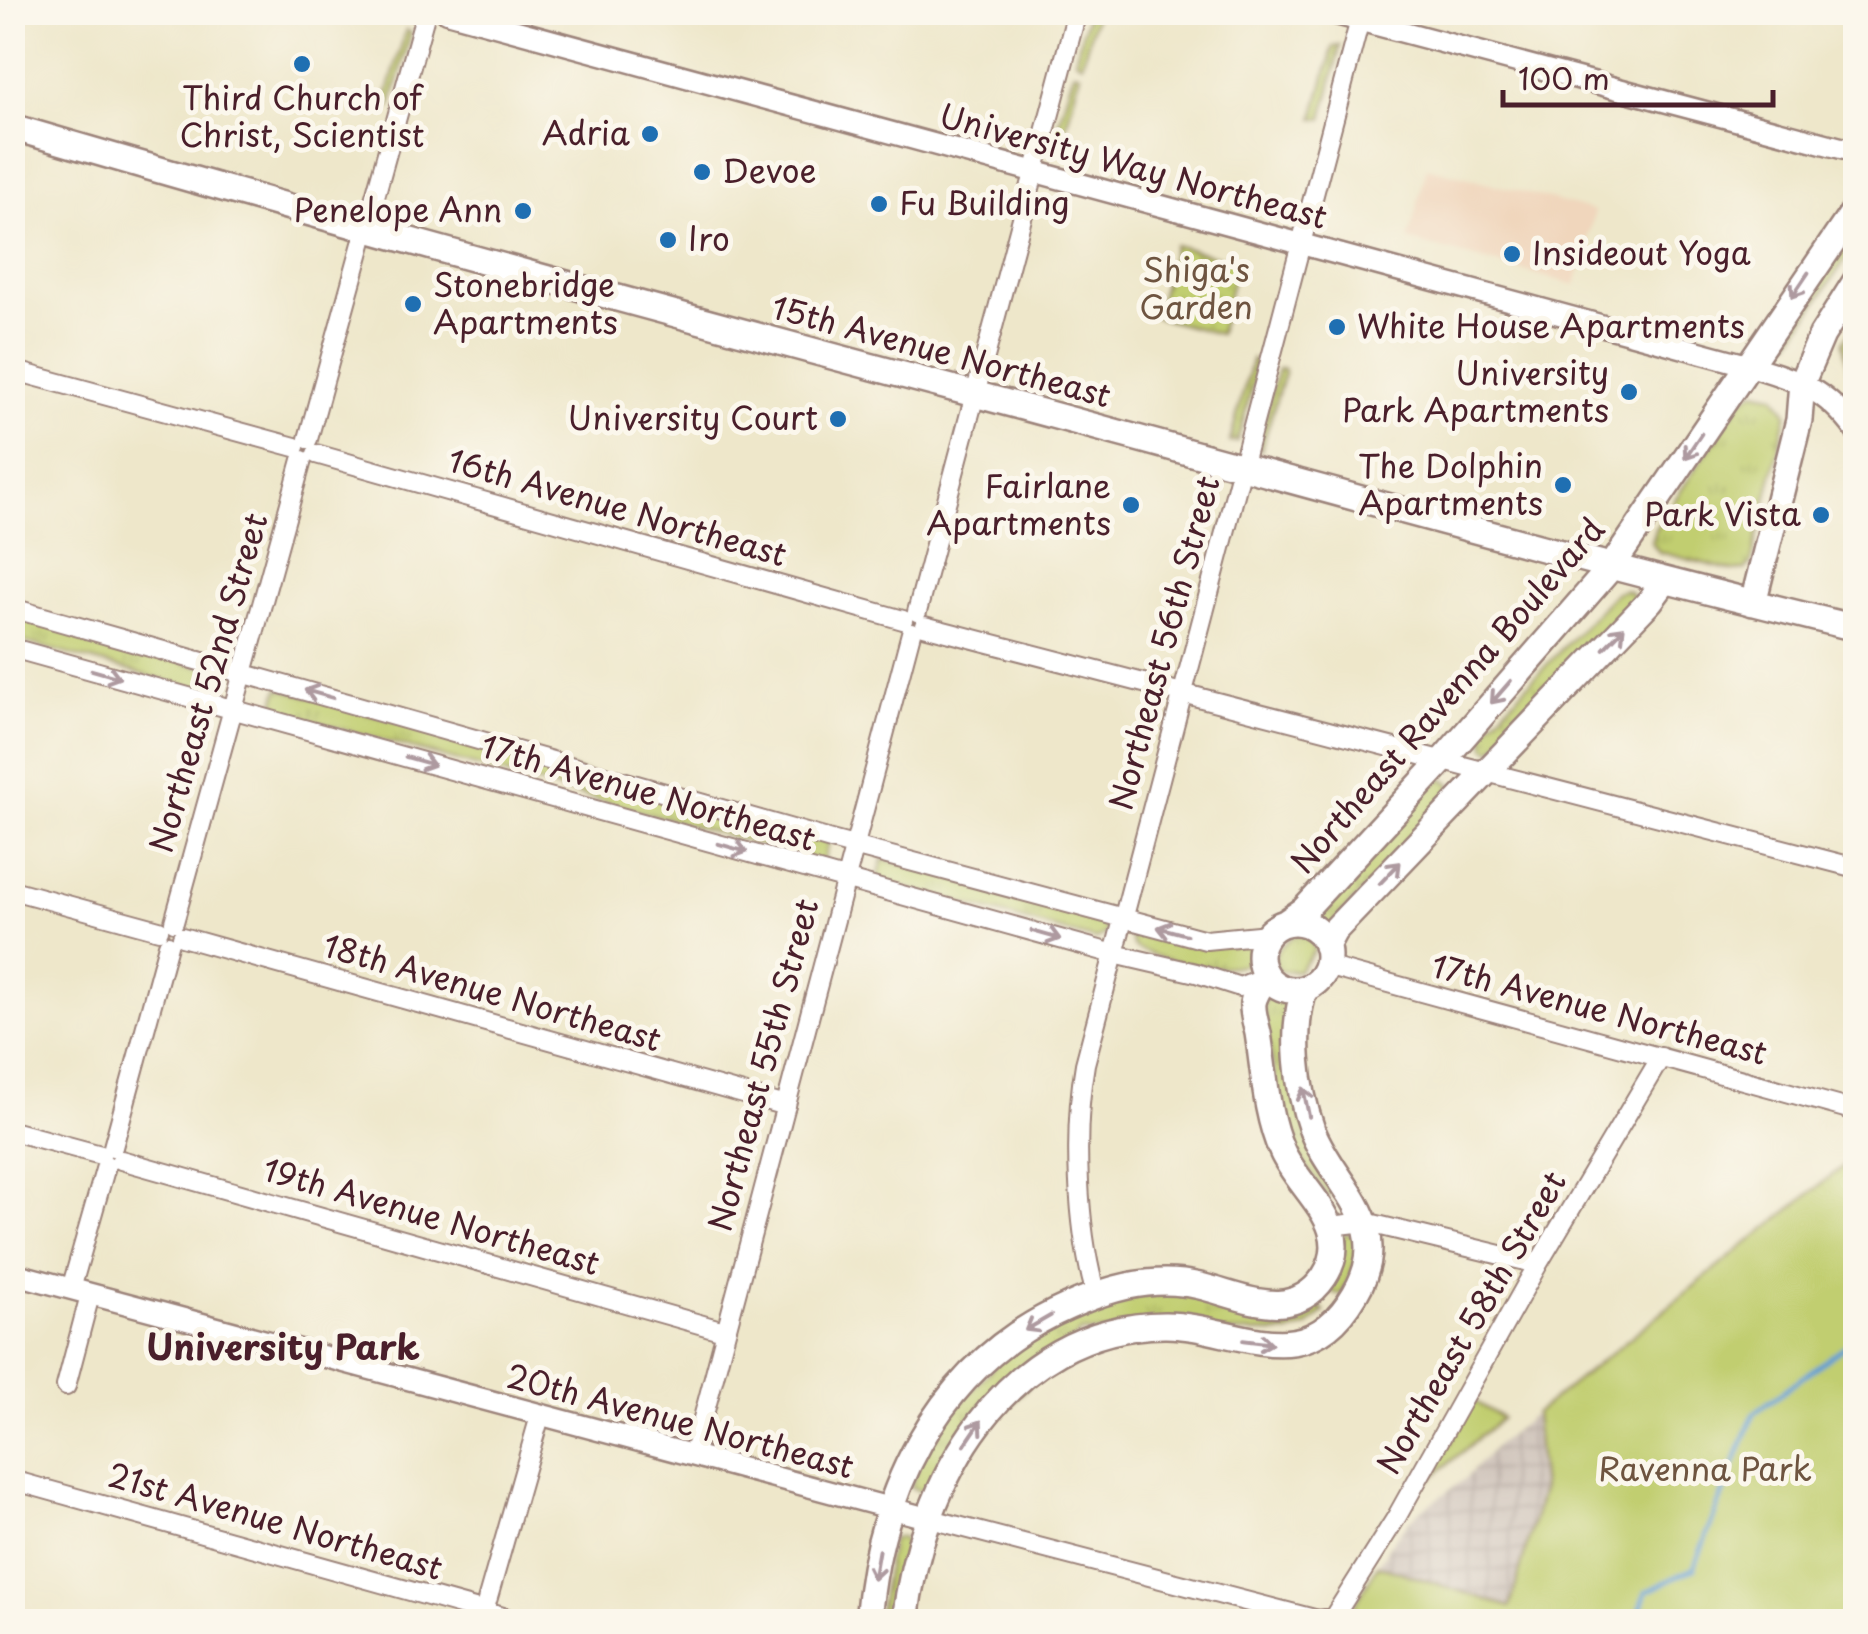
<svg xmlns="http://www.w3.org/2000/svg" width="1868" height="1634" viewBox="0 0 1868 1634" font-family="'Playpen Sans',sans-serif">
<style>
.built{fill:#f0d6bc}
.industrial{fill:url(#industrial-grid)}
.grass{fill:url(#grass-tufts);stroke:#86764e;stroke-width:2.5}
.park{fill:#c1ce70;stroke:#86764e;stroke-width:2.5}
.garden{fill:url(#garden-dots);stroke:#86764e;stroke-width:2.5}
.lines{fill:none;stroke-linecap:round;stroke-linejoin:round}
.stream{stroke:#639fd3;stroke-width:5}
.minor-casing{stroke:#9c837a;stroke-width:22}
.tertiary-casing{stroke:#9c837a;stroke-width:25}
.secondary-casing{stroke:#9c837a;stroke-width:30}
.minor{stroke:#fff;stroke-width:18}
.tertiary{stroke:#fff;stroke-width:20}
.secondary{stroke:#fff;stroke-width:25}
.oneway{stroke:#ae9aa0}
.poi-dot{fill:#1f6fb2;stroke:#fbf7ec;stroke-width:4}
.labels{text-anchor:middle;stroke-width:10;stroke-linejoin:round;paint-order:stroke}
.poi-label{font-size:32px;fill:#4a1f2b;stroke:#fbf7ec;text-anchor:end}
.street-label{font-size:32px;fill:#4a1f2b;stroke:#fbf7ec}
.park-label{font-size:32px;fill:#6e5440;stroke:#fbf7ec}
.neighbourhood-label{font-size:35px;font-weight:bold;fill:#4a1f2b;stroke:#fbf7ec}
</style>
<defs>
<pattern id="industrial-grid" width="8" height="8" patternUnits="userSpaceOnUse" patternTransform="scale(2.5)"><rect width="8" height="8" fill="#cec2b9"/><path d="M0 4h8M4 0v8" fill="none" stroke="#b2a69f"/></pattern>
<pattern id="grass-tufts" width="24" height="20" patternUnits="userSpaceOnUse" patternTransform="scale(2.5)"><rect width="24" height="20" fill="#c1ce70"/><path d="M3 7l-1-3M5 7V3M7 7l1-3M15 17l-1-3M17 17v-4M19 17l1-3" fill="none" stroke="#a7b061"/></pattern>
<pattern id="garden-dots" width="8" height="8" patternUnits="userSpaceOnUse" patternTransform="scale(2.5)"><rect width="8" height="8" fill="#c1ce70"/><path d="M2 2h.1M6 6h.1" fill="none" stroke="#a7b061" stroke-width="1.8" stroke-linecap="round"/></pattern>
</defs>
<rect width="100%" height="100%" fill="#fbf7ec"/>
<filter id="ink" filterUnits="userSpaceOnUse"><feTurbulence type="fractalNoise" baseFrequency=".01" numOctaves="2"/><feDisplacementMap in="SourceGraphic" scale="20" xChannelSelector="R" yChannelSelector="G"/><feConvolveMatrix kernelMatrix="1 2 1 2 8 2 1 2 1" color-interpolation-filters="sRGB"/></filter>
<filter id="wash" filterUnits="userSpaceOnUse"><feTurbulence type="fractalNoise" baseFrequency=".0048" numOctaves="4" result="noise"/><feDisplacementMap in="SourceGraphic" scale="40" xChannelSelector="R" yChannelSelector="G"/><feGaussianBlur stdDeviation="2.25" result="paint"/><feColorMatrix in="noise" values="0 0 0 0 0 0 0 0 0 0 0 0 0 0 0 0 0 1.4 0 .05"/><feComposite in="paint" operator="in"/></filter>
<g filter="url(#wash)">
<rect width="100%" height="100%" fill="#eee7ca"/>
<!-- built -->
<path class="built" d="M1427 167 1595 211 1576 285 1408 240Z"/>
<!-- industrial -->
<path class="industrial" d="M1535 1414 1542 1490 1509 1608 1378 1565 1394 1539 1417 1513 1465 1479 1494 1447Z"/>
<!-- grass -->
<path class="grass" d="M1088 13H1096L1082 63 1075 59Z
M406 30 411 33 391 106H384Z
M1340 46 1323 119 1314 118 1333 47Z
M1074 71 1080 73 1061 146 1052 145Z
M1855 222V245L1791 341 1779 337Z
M1252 359 1258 363 1239 436 1237 441 1230 442Z
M1283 368 1285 370 1261 450 1258 444 1278 369Z
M1755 391 1775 395 1787 413 1751 563 1745 570 1733 571 1659 552 1651 541 1655 529 1742 400Z
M1624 590 1631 593 1634 600 1492 750 1485 747 1483 732 1616 592Z
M12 615 217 671 211 693 13 639Z
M279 688 829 841 823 862 273 710Z
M1444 779 1451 784 1453 793 1328 928 1312 912 1439 780Z
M883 859 1103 920 1106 923 1105 934 1096 940 877 880Z
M1136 929 1230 946 1251 945 1246 964C1211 972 1166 963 1134 947L1130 938Z
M1299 931 1310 937 1315 950 1298 971H1280L1273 964 1277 950Z
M1272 991H1291L1289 1013 1336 1189 1329 1197 1286 1139 1263 1010 1267 993Z
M1344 1233 1356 1236 1357 1259 1342 1294H1336L1329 1289Z
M1153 1291 1316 1301 1324 1312 1306 1327 1289 1333 1081 1332 929 1489 922 1492 911 1487 927 1441 1006 1353 1074 1313Z
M900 1537 908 1544 900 1621 877 1622 892 1539Z"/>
<!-- park -->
<path class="park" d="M1855 323V382L1848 370 1843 342Z
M1855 1157V1621H1345L1378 1565 1510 1607 1542 1490 1535 1414Z
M1474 1401 1502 1418 1429 1480Z"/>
<!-- garden -->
<path class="garden" d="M1174 245 1237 262 1219 334 1155 317Z"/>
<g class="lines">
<!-- stream -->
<path class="stream" d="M1636 1622 1646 1592 1694 1568 1754 1413 1856 1338"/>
</g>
</g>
<g filter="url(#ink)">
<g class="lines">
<defs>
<path id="minor" d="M12 370 295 447
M308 439 426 12
M316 454 903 620
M12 608 831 840 1206 940 1268 934
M917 612 1077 12
M924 626 1856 868
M12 648 1114 954 1196 973 1240 987 1266 976
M12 890 159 930
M174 922 302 460
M182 937 786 1106
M1326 966 1856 1111
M12 1131 101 1155
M113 1147 168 945
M121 1160 724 1331
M1331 1226 1365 1222 1538 1264
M71 1289 106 1166
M1096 1295C1077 1229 1073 1132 1085 1064L1362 12
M66 1386 90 1295
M693 1456 911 633
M12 1480 521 1622
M927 1518 1318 1620 1333 1618 1396 1518 1538 1264 1661 1057
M481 1622 540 1416"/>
<path id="tertiary" d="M447 12 1747 365C1795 379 1826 389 1856 431
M1328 12 1856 152
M12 1273 927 1518"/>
<path id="secondary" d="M12 127C338 223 665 312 993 399 1280 476 1566 558 1856 628
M1753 603 1799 420 1802 382 1822 335 1856 281
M1260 956a34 34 0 1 1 68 0a34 34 0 1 1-68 0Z
M1285 923 1304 910 1442 761 1612 566 1856 208
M1326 946 1334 931 1650 601 1665 581
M868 1622C878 1494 935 1372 1054 1313 1083 1299 1115 1286 1147 1283 1164 1281 1183 1282 1200 1286 1242 1296 1292 1324 1324 1277 1357 1227 1300 1192 1282 1151 1266 1115 1264 1071 1258 1033 1256 1024 1252 1012 1253 1003 1254 995 1262 983 1266 976
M905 1622C920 1482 1005 1327 1164 1325 1234 1324 1304 1382 1355 1294 1397 1223 1334 1187 1312 1130 1297 1088 1290 1030 1305 988"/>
</defs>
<!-- minor casing -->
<use href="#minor" class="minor-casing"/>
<!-- tertiary casing -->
<use href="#tertiary" class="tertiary-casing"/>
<!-- secondary casing -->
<use href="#secondary" class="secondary-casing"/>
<!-- minor -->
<use href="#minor" class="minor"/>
<!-- tertiary -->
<use href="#tertiary" class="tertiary"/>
<!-- secondary -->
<use href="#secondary" class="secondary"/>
</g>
<!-- one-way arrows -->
<defs><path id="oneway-shaft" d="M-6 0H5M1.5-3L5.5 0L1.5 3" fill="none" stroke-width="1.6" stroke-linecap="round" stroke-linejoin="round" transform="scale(2.5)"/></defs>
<g class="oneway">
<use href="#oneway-shaft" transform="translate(1800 285) rotate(124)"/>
<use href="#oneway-shaft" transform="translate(1693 446) rotate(124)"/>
<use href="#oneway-shaft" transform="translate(1614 638) rotate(-46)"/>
<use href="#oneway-shaft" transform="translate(106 674) rotate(16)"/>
<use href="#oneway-shaft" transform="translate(1501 692) rotate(131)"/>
<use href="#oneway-shaft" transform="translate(319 694) rotate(-164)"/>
<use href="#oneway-shaft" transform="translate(420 761) rotate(16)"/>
<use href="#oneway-shaft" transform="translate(733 848) rotate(16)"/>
<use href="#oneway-shaft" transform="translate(1390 873) rotate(-46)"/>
<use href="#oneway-shaft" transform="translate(1172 931) rotate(-165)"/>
<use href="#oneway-shaft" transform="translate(1046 935) rotate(16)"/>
<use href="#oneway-shaft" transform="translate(1306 1102) rotate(-102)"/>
<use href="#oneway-shaft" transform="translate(1038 1323) rotate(150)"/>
<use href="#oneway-shaft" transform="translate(1258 1342) rotate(7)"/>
<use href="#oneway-shaft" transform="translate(973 1433) rotate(-56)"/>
<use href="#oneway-shaft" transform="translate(876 1565) rotate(100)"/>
</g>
</g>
<!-- markers -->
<g class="poi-dot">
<circle cx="302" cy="64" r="10"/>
<circle cx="650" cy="134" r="10"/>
<circle cx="702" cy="172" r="10"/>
<circle cx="879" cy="204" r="10"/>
<circle cx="523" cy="211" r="10"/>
<circle cx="668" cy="240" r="10"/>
<circle cx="1512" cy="254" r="10"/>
<circle cx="413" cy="304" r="10"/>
<circle cx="1337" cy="327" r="10"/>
<circle cx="1629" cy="392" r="10"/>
<circle cx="838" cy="419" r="10"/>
<circle cx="1563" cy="485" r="10"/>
<circle cx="1131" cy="505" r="10"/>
<circle cx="1821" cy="515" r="10"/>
</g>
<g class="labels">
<!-- poi labels -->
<g class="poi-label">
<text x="302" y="110" text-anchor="middle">Third Church of<tspan x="302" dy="37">Christ, Scientist</tspan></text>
<text x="630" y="145">Adria</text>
<text x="722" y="183" text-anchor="start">Devoe</text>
<text x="899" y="215" text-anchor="start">Fu Building</text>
<text x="503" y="222">Penelope Ann</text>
<text x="688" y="251" text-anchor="start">Iro</text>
<text x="1532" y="265" text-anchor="start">Insideout Yoga</text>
<text x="433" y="297" text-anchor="start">Stonebridge<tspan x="433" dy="37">Apartments</tspan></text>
<text x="1357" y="338" text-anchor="start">White House Apartments</text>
<text x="1609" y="385">University<tspan x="1609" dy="37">Park Apartments</tspan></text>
<text x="818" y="430">University Court</text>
<text x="1543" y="478">The Dolphin<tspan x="1543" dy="37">Apartments</tspan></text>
<text x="1111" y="498">Fairlane<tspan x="1111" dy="37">Apartments</tspan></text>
<text x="1801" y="526">Park Vista</text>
</g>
<!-- street labels -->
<g class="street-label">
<text transform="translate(1133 167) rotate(15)" y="11">University Way Northeast</text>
<text transform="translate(941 352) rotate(15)" y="11">15th Avenue Northeast</text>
<text transform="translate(617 508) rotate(16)" y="11">16th Avenue Northeast</text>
<text transform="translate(1165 643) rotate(-75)" y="11">Northeast 56th Street</text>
<text transform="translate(209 683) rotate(-74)" y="11">Northeast 52nd Street</text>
<text transform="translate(1448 696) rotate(-49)" y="11">Northeast Ravenna Boulevard</text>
<text transform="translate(648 793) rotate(16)" y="11">17th Avenue Northeast</text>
<text transform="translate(492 993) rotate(16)" y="11">18th Avenue Northeast</text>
<text transform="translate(1599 1010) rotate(15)" y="11">17th Avenue Northeast</text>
<text transform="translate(764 1065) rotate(-75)" y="11">Northeast 55th Street</text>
<text transform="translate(431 1217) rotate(16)" y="11">19th Avenue Northeast</text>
<text transform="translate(1472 1323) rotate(-60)" y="11">Northeast 58th Street</text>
<text transform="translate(680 1422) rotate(15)" y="11">20th Avenue Northeast</text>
<text transform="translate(275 1522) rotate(16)" y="11">21st Avenue Northeast</text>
</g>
<!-- park labels -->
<g class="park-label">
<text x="1196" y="282">Shiga's<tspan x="1196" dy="37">Garden</tspan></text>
<text x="1705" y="1481">Ravenna Park</text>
</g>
<!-- neighbourhood labels -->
<g class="neighbourhood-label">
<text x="283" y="1360">University Park</text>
</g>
</g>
<!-- margin -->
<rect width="1868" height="1634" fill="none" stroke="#fbf7ec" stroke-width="50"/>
<!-- scale -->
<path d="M1503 90v15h270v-15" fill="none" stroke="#4a1f2b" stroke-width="5"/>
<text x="1518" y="90" font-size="30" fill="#4a1f2b" stroke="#fbf7ec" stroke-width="8" paint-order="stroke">100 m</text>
</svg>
